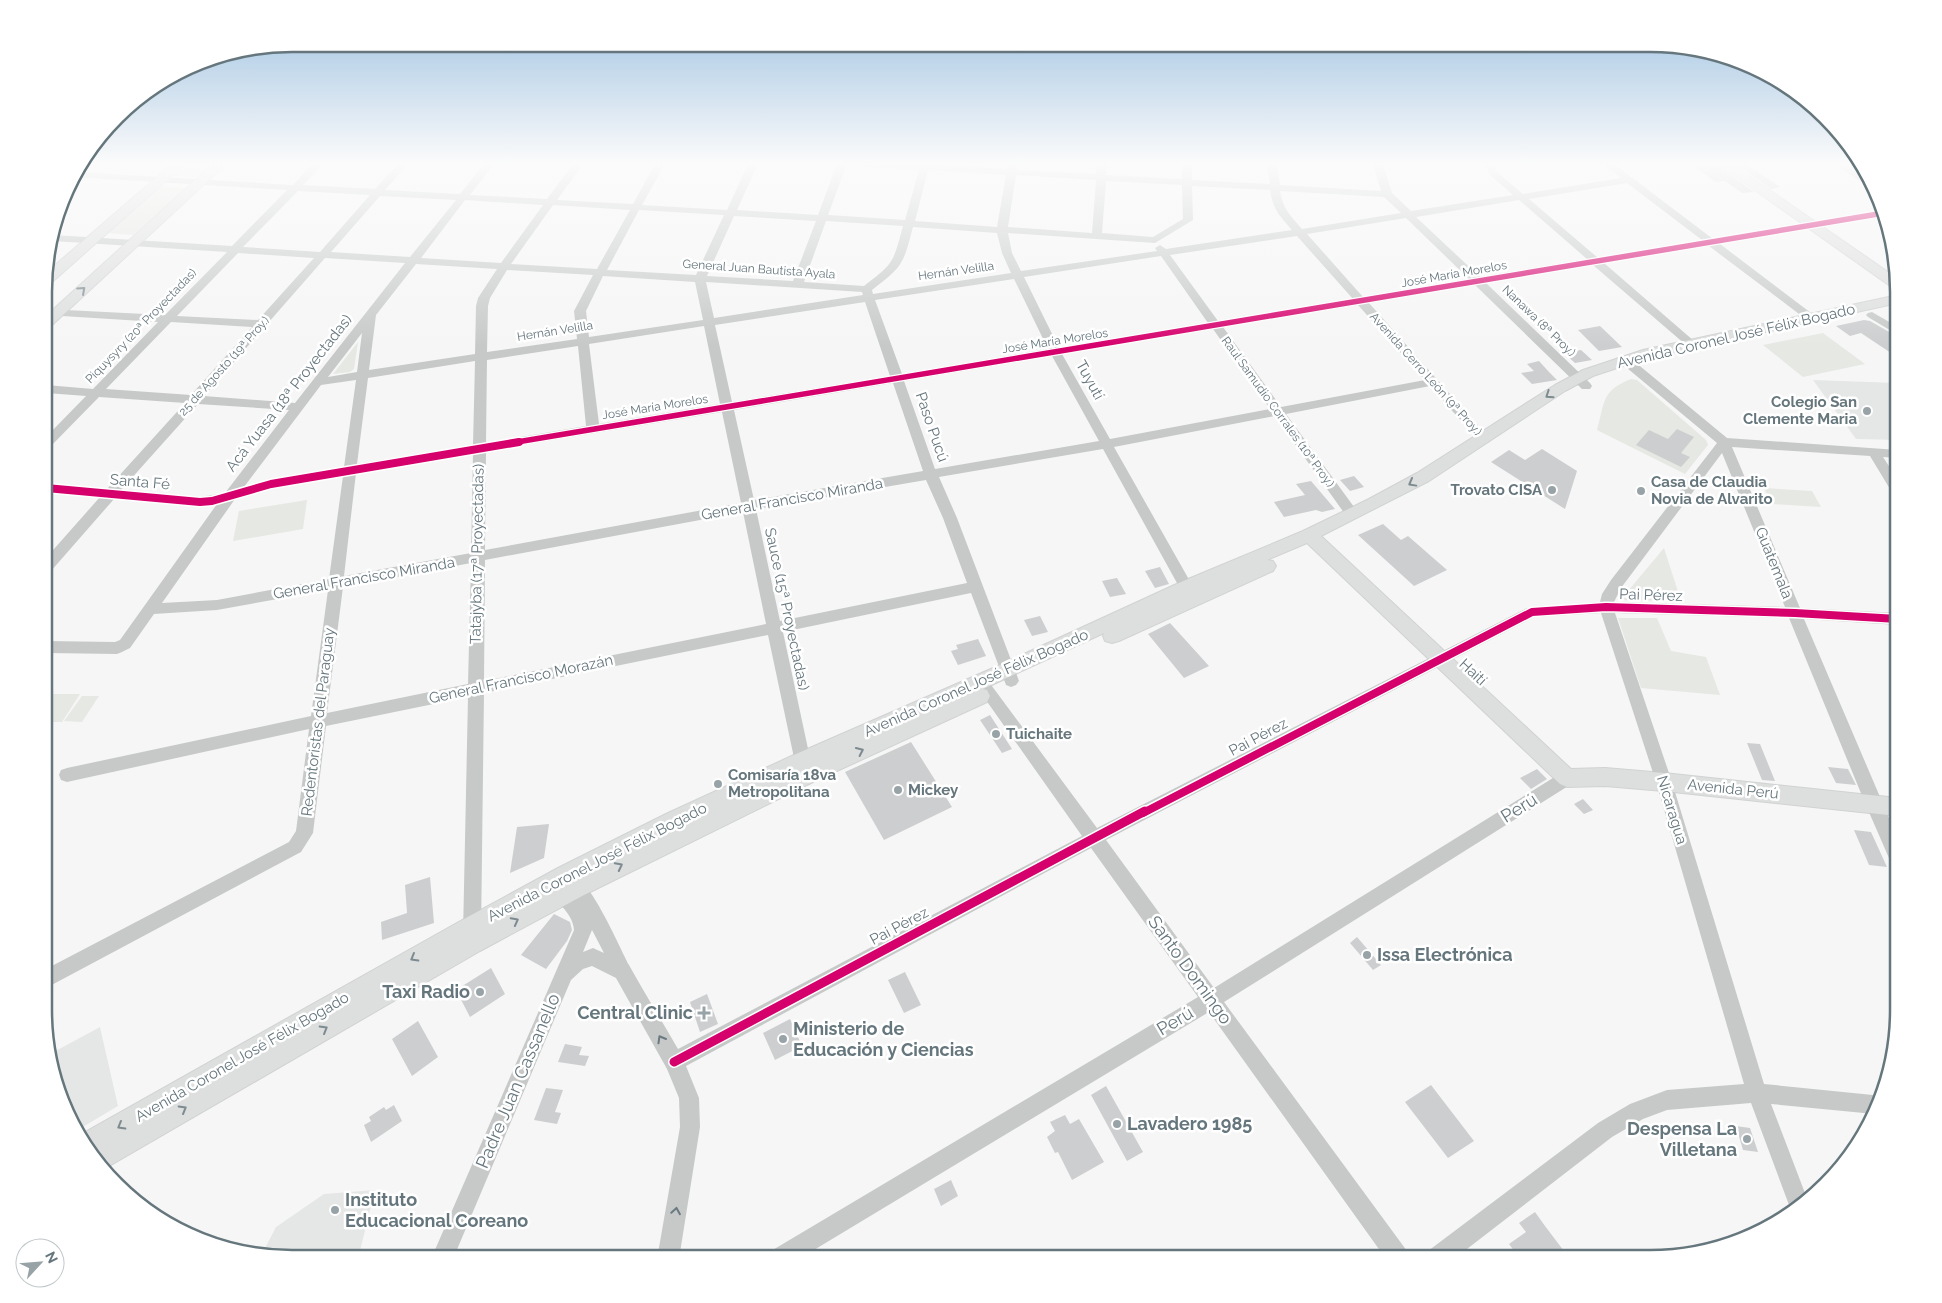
<svg xmlns="http://www.w3.org/2000/svg" width="1942" height="1303" viewBox="0 0 1942 1303" font-family="Raleway,sans-serif">
<style>
.built{fill:#e5e7e6}
.green{fill:#e6e8e3}
.building{fill:#cdcecf}
.lines{fill:none;stroke-linecap:round;stroke-linejoin:round}
.major-casing{stroke:#d1d2d3;stroke-width:2}
.minor{fill:#c7c9c9;fill-rule:evenodd}
.major{fill:#dddede;fill-rule:evenodd}
.cycleway-far2-casing{stroke:#fff;stroke-width:8}
.cycleway-far1-casing{stroke:#fff;stroke-width:11}
.cycleway-casing{stroke:#fff;stroke-width:12}
.cycleway-far2{stroke:#d6006c;stroke-width:5.5}
.cycleway-far1{stroke:#d6006c;stroke-width:8}
.cycleway{stroke:#d6006c;stroke-width:9}
.oneway{stroke:#7d8b90}
.oneway2{stroke:#6a7a81}
.poi-dot{fill:#98a3a7;stroke:#fff;stroke-width:2}
.labels{text-anchor:middle;stroke-width:5;stroke-linejoin:round;paint-order:stroke}
.far-street-label{font-size:12px;fill:#65767d;stroke:#fff}
.street-label{font-size:15px;fill:#65767d;stroke:#fff}
.poi-label{font-size:15px;font-weight:bold;fill:#65767d;stroke:#fff;text-anchor:start}
.near-street-label{font-size:18px;fill:#65767d;stroke:#fff}
.near-poi-label{font-size:18px;font-weight:bold;fill:#65767d;stroke:#fff;text-anchor:start}
.rim{fill:none;stroke:#65767d;stroke-width:2.5}
</style>
<rect width="100%" height="100%" fill="#f6f6f6"/>
<!-- built -->
<path class="built" d="M1813 380 1898 383V440L1856 439Z
M100 1027 118 1106 76 1131 50 1054Z
M375 1190 358 1259H292L262 1254 276 1227 324 1194Z"/>
<!-- green -->
<path class="green" d="M186 164H211L197 177 173 176Z
M161 186 186 188 133 235 107 233Z
M1823 333 1865 364 1803 377 1763 345Z
M358 342 354 369 350 372 333 374Z
M1631 379 1637 380 1706 440 1708 445 1685 474 1597 430C1605 402 1601 391 1631 379Z
M1764 488 1812 491 1821 507 1772 504Z
M307 500 303 529 233 541 239 511Z
M1664 548 1681 601 1625 600 1623 597Z
M1618 618H1657L1671 651 1706 657 1720 695 1641 688Z
M49 694H80L62 722H46V699Z
M82 696H99L82 722 64 721Z"/>
<!-- building -->
<path class="building" d="M1691 164H1716L1754 192 1742 193 1725 181 1716 182Z
M1736 164H1746L1780 187 1771 189Z
M1864 320 1870 321 1898 337V352L1891 353 1861 333 1850 336 1836 326Z
M1600 326 1622 347 1599 351 1578 330Z
M1581 350 1592 360 1575 363 1564 353Z
M1539 361 1549 372 1557 380 1532 384 1521 373 1534 371 1527 364Z
M1677 429 1694 437 1681 453 1690 457 1681 467 1636 445 1649 430 1668 439Z
M1542 449 1577 471 1565 509 1491 462 1509 450 1525 460Z
M1354 476 1364 487 1350 491 1340 480Z
M1311 481 1335 509 1322 512 1316 510 1284 517 1274 502 1305 495 1296 484Z
M1383 524 1401 540 1408 536 1447 570 1414 586 1358 535Z
M1160 567 1169 584 1155 588 1145 571Z
M1117 578 1126 594 1110 597 1102 581Z
M1040 616 1048 632 1032 636 1024 620Z
M1170 623 1209 666 1184 678 1148 634Z
M978 639 986 656 958 665 951 651 958 649 956 645Z
M990 715 1012 749 1002 753 980 720Z
M911 742 952 807 884 840 845 772Z
M1747 743 1760 744 1775 781 1762 780Z
M1828 767 1848 769 1856 785 1836 783Z
M1537 769 1547 779 1531 789 1520 778Z
M1583 799 1593 810 1584 814 1574 804Z
M549 824 544 858 510 873 517 827Z
M1854 830 1871 832 1887 867 1869 865Z
M430 877 434 923 382 940 381 922 407 913 405 885Z
M554 914 570 922 572 930 567 941 546 969 521 955Z
M1357 937 1381 965 1373 970 1350 943Z
M491 968 505 994 470 1017 456 990Z
M905 972 921 1005 904 1013 888 980Z
M707 994 718 1024 700 1032 690 1002Z
M790 1019 802 1046 775 1060 763 1033Z
M418 1021 438 1057 412 1076 392 1039Z
M565 1044 582 1047 579 1055 589 1056 585 1066 558 1062Z
M1431 1085 1474 1141 1448 1158 1405 1102Z
M1106 1086 1143 1152 1127 1161 1091 1095Z
M546 1088 563 1090 555 1112 561 1113 557 1124 534 1120Z
M394 1105 402 1121 371 1142 364 1125 371 1121 369 1117 384 1107 386 1110Z
M1065 1115 1070 1124 1079 1119 1104 1162 1072 1180 1058 1152 1055 1153 1047 1137 1055 1131 1050 1122Z
M1736 1126 1750 1128 1758 1152 1743 1150Z
M951 1180 958 1196 941 1206 934 1189Z
M1535 1212 1545 1226 1570 1259H1520L1509 1244 1526 1232 1519 1223Z"/>
<g class="lines">
<defs>
<path id="major" d="M172 164H185L51 283 46 284V273Z
M213 164H226L51 326 46 327V316Z
M1718 164H1732L1898 279V289L1893 288Z
M1836 164H1862L1865 168H1842Z
M1898 295V303L1647 358 1593 376 1565 391 1429 481 1321 536 1571 769 1605 768 1664 773 1898 798V816L1664 791 1605 786 1567 787 1560 784 1307 543 1267 560 1273 561 1276 566 1273 571 1119 641 1112 643 1105 641 1103 636 1104 633 983 689 987 690 990 696 987 702 813 782 584 895 480 951 104 1169 102 1170 78 1136 464 919 558 868 666 814 796 754 1000 665 1181 582 1303 531 1369 499 1417 473 1555 385 1583 370 1643 350Z"/>
</defs>
<!-- major casing -->
<use href="#major" class="major-casing"/>
<!-- minor -->
<path class="minor" d="M312 164H323L303 185 375 189 398 164H408L385 190 460 194 484 164H494L470 195 547 199 573 164H583L557 200 633 204 655 164H665L642 205 727 210 748 164H758L737 210 818 215 837 164H847L828 215 905 220 919 170 867 167 862 164H930L1007 169 1008 164H1018L1017 170 1096 174 1097 164H1107L1106 175 1182 179V164H1192V180L1270 184 1267 164H1277L1280 185 1381 191 1373 164H1383L1392 193 1411 211 1513 195 1490 175 1484 164H1494L1497 172 1523 194 1621 178 1603 164H1614L1713 239 1883 210 1885 216 1720 244 1815 316 1817 318 1815 320H1807L1709 246 1604 263 1694 341 1696 343 1694 345H1686L1593 265 1486 283 1590 383 1592 386 1590 389H1582L1475 285 1369 303 1490 439 1484 443 1480 442 1430 386 1286 414 1357 511 1359 514 1357 517H1347L1275 416 1114 447 1200 599 1198 603 1193 604 1188 603 1103 449 939 477 957 518 1019 681 1016 685 1011 687 1006 685 971 593 783 632 813 772 811 777 805 779 799 777 797 772 768 635 484 693 481 935 478 941 472 944 466 941 463 935 468 697 326 726 313 833 301 852 46 988V969L289 842 296 831 309 729 67 782 61 780 59 775 61 770 67 768 311 716 328 590 217 610 154 614 130 648 122 652 117 654 46 653V641L115 642 120 640 217 504 200 507 114 499 51 571 46 572V558L100 497 46 492V484L107 489 185 403 99 397 50 447 46 448V437L86 396 46 393V385L93 389 158 322 46 315V309L165 315 227 252 53 241V235L232 246 287 190 73 177 77 172 293 185ZM928 170 1006 175 997 227 915 221ZM1016 175 1096 180 1092 233 1008 227ZM1106 181 1182 185 1183 219 1153 237 1102 233ZM1627 183 1702 240 1598 258 1529 199ZM1192 186 1270 190C1273 210 1280 216 1292 230L1166 249 1160 245 1155 248 1157 251 1021 271 1012 253 1008 233 1155 243 1193 220ZM298 191 370 195 320 252 243 247ZM1280 191 1384 197 1401 213 1302 229C1290 215 1283 209 1280 191ZM380 196 456 200 410 257 331 252ZM465 200 543 205 501 263 421 258ZM1519 200 1587 259 1480 277 1416 217ZM553 205 630 210 597 269 511 264ZM639 210 724 215 696 275 607 270ZM734 216 816 221 793 281 707 276ZM1406 218 1469 279 1363 297 1307 234ZM826 221 903 226C893 263 894 263 864 286L804 282ZM913 227 997 233 1002 253 1011 273 873 294 872 290C903 266 903 265 913 227ZM1297 236 1353 299 1218 321 1170 255ZM238 253 314 258 258 320 177 316ZM1161 256 1208 323 1059 348 1024 277ZM325 258 405 263 295 403 204 396ZM416 264 497 269 478 298 476 306 475 354 369 370 376 315ZM507 270 593 275 574 311 577 339 487 352 488 306 490 298ZM603 276 695 282 703 320 589 337 586 311ZM1014 279 1048 349 902 374 875 300ZM706 282 862 292 863 295 714 318ZM865 302 890 376 732 402 715 325ZM1358 305 1425 380 1281 407 1223 327ZM171 322 252 327 191 395 106 389ZM704 326 720 404 599 424 589 344ZM1213 329 1270 409 1110 439 1062 354ZM362 333 357 372 328 377ZM578 346 586 426 486 443 487 360ZM1052 356 1099 441 935 469 904 381ZM475 361 473 445 357 464 368 378ZM356 380 344 467 271 480 244 487 321 385ZM893 383 923 471 754 500 734 410ZM198 404 289 410 225 493 200 497 121 490ZM722 412 741 503 485 550 486 451ZM473 454 471 553 344 576 356 473ZM343 476 329 579 217 600 162 603 235 499 271 488ZM926 480 943 518 967 583 780 621 756 509ZM743 512 766 624 484 681 485 560ZM471 563 468 684 327 713 343 587Z
M1834 164C1850 164 1867 173 1873 188L1869 187Z
M1872 312 1898 327V335L1868 317 1866 315 1868 313Z
M1625 356 1629 357 1727 438 1898 450V458L1883 457 1898 480V495L1893 494 1870 456 1732 447 1800 608 1898 613V625L1804 619 1898 839V867L1892 865 1865 803 1789 618 1615 613 1672 782 1764 1084 1883 1096 1874 1114 1771 1104 1808 1201 1792 1213 1751 1103 1667 1110 1643 1119 1612 1137 1454 1259H1425L1428 1251 1598 1123 1630 1104 1667 1090 1744 1084 1656 782 1601 613 1534 617 1106 840 1214 988 1561 773 1567 771 1573 773 1575 778 1573 783 1224 1002 1407 1251 1410 1259H1386L1209 1012 799 1259H768L771 1251 1198 997 1091 848 686 1066 699 1098 700 1127 679 1259H657L680 1127 679 1098 667 1069 616 978 592 966 583 969 571 980 453 1259H431L574 930C573 912 555 903 548 887L551 881 557 879 562 881 564 874 570 872C591 880 618 944 629 965 645 994 662 1021 678 1049L1082 836 976 686 973 682 976 678 981 676 986 678 1097 828 1527 608 1600 602 1602 594 1611 580 1717 443 1621 363 1619 360ZM1722 453 1785 607 1614 602 1621 588ZM592 930 604 953 593 948 583 952Z"/>
<!-- major -->
<use href="#major" class="major"/>
<defs>
<path id="cycleway-far2" d="M511 443 1884 213"/>
<path id="cycleway-far1" d="M46 488 200 502 212 501 271 484 519 442
M1143 813 1532 612 1606 607 1795 613 1898 619"/>
<path id="cycleway" d="M674 1062 1145 811"/>
</defs>
<!-- cycleway-far2 casing -->
<use href="#cycleway-far2" class="cycleway-far2-casing"/>
<!-- cycleway-far1 casing -->
<use href="#cycleway-far1" class="cycleway-far1-casing"/>
<!-- cycleway casing -->
<use href="#cycleway" class="cycleway-casing"/>
<!-- cycleway-far2 -->
<use href="#cycleway-far2" class="cycleway-far2"/>
<!-- cycleway-far1 -->
<use href="#cycleway-far1" class="cycleway-far1"/>
<!-- cycleway -->
<use href="#cycleway" class="cycleway"/>
</g>
<!-- one-way arrows -->
<defs><path id="oneway-chevron" d="M-2-3.5L2.5 0L-2 3.5" fill="none" stroke-width="1.6" stroke-linecap="round" stroke-linejoin="round" transform="scale(1.25)"/></defs>
<g class="oneway">
<use href="#oneway-chevron" transform="translate(82 290) rotate(-42)"/>
<use href="#oneway-chevron" transform="translate(1549 395) rotate(146)"/>
<use href="#oneway-chevron" transform="translate(1412 483) rotate(151)"/>
<use href="#oneway-chevron" transform="translate(860 751) rotate(-25)"/>
<use href="#oneway-chevron" transform="translate(619 866) rotate(-27)"/>
<use href="#oneway-chevron" transform="translate(515 921) rotate(-28)"/>
<use href="#oneway-chevron" transform="translate(414 958) rotate(150)"/>
<use href="#oneway-chevron" transform="translate(324 1029) rotate(-30)"/>
<use href="#oneway-chevron" transform="translate(183 1109) rotate(-30)"/>
<use href="#oneway-chevron" transform="translate(121 1126) rotate(150)"/>
</g>
<g class="oneway2">
<use href="#oneway-chevron" transform="translate(661 1039) rotate(-120)"/>
<use href="#oneway-chevron" transform="translate(676 1211) rotate(-81)"/>
</g>
<!-- sky -->
<linearGradient id="sky" x2="0" y2="1"><stop stop-color="#9cc0e0"/><stop offset="0.47" stop-color="#fbfbfb"/><stop offset="1" stop-color="#fbfbfb" stop-opacity="0"/></linearGradient>
<rect width="1942" height="347" fill="url(#sky)"/>
<!-- markers -->
<g class="poi-dot">
<circle cx="1867" cy="411" r="5"/>
<circle cx="1552" cy="490" r="5"/>
<circle cx="1641" cy="491" r="5"/>
<circle cx="996" cy="734" r="5"/>
<circle cx="718" cy="784" r="5"/>
<circle cx="898" cy="790" r="5"/>
<circle cx="1367" cy="955" r="5"/>
<circle cx="480" cy="992" r="5"/>
<path d="M701.5 1005.5h5v5h5v5h-5v5h-5v-5h-5v-5h5z"/>
<circle cx="783" cy="1039" r="5"/>
<circle cx="1117" cy="1124" r="5"/>
<circle cx="1747" cy="1139" r="5"/>
<circle cx="335" cy="1210" r="5"/>
</g>
<g class="labels">
<!-- far-street labels -->
<g class="far-street-label">
<text transform="translate(759 269) rotate(4)" y="4">General Juan Bautista Ayala</text>
<text transform="translate(956 271) rotate(-8)" y="4">Hernán Velilla</text>
<text transform="translate(1454 274) rotate(-10)" y="4">José María Morelos</text>
<text transform="translate(1539 321) rotate(44)" y="4">Nanawa (8ª Proy.)</text>
<text transform="translate(141 326) rotate(-46)" y="4">Piquysyry (20ª Proyectadas)</text>
<text transform="translate(555 331) rotate(-9)" y="4">Hernán Velilla</text>
<text transform="translate(1055 341) rotate(-9)" y="4">José María Morelos</text>
<text transform="translate(224 366) rotate(-48)" y="4">25 de Agosto (19ª Proy.)</text>
<text transform="translate(1426 374) rotate(48)" y="4">Avenida Cerro León (9ª Proy.)</text>
<text transform="translate(655 407) rotate(-9)" y="4">José María Morelos</text>
<text transform="translate(1278 412) rotate(54)" y="4">Raul Samudio Corrales (10ª Proy.)</text>
</g>
<!-- street labels -->
<g class="street-label">
<text transform="translate(1736 336) rotate(-13)" y="5">Avenida Coronel José Félix Bogado</text>
<text transform="translate(1090 380) rotate(61)" y="5">Tuyutí</text>
<text transform="translate(289 393) rotate(-52)" y="5">Acá Yuasa (18ª Proyectadas)</text>
<text transform="translate(932 427) rotate(71)" y="5">Paso Pucú</text>
<text transform="translate(140 482) rotate(5)" y="5">Santa Fé</text>
<text transform="translate(792 499) rotate(-10)" y="5">General Francisco Miranda</text>
<text transform="translate(477 554) rotate(-89)" y="5">Tatajyba (17ª Proyectadas)</text>
<text transform="translate(1774 563) rotate(68)" y="5">Guatemala</text>
<text transform="translate(364 578) rotate(-10)" y="5">General Francisco Miranda</text>
<text transform="translate(1651 595) rotate(2)" y="5">Pai Pérez</text>
<text transform="translate(787 609) rotate(78)" y="5">Sauce (15ª Proyectadas)</text>
<text transform="translate(1473 672) rotate(43)" y="5">Haití</text>
<text transform="translate(521 679) rotate(-12)" y="5">General Francisco Morazán</text>
<text transform="translate(976 683) rotate(-24)" y="5">Avenida Coronel José Félix Bogado</text>
<text transform="translate(318 722) rotate(-83)" y="5">Redentoristas del Paraguay</text>
<text transform="translate(1258 737) rotate(-28)" y="5">Pai Pérez</text>
<text transform="translate(1733 789) rotate(6)" y="5">Avenida Perú</text>
<text transform="translate(1672 810) rotate(73)" y="5">Nicaragua</text>
<text transform="translate(597 862) rotate(-27)" y="5">Avenida Coronel José Félix Bogado</text>
<text transform="translate(899 926) rotate(-28)" y="5">Pai Pérez</text>
<text transform="translate(242 1057) rotate(-30)" y="5">Avenida Coronel José Félix Bogado</text>
</g>
<!-- poi labels -->
<g class="poi-label">
<text x="1857" y="407" text-anchor="end">Colegio San<tspan x="1857" dy="17">Clemente Maria</tspan></text>
<text x="1651" y="487">Casa de Claudia<tspan x="1651" dy="17">Novia de Alvarito</tspan></text>
<text x="1542" y="495" text-anchor="end">Trovato CISA</text>
<text x="1006" y="739">Tuichaite</text>
<text x="728" y="780">Comisaría 18va<tspan x="728" dy="17">Metropolitana</tspan></text>
<text x="908" y="795">Mickey</text>
</g>
<!-- near-street labels -->
<g class="near-street-label">
<text transform="translate(1519 808) rotate(-32)" y="6">Perú</text>
<text transform="translate(1190 970) rotate(54)" y="6">Santo Domingo</text>
<text transform="translate(1175 1021) rotate(-31)" y="6">Perú</text>
<text transform="translate(518 1081) rotate(-67)" y="6">Padre Juan Cassanello</text>
</g>
<!-- near-poi labels -->
<g class="near-poi-label">
<text x="1377" y="961">Issa Electrónica</text>
<text x="470" y="998" text-anchor="end">Taxi Radio</text>
<text x="693" y="1019" text-anchor="end">Central Clinic</text>
<text x="793" y="1035">Ministerio de<tspan x="793" dy="21">Educación y Ciencias</tspan></text>
<text x="1127" y="1130">Lavadero 1985</text>
<text x="1737" y="1135" text-anchor="end">Despensa La<tspan x="1737" dy="21">Villetana</tspan></text>
<text x="345" y="1206">Instituto<tspan x="345" dy="21">Educacional Coreano</tspan></text>
</g>
</g>
<!-- crop -->
<path d="M0 0H1942V1303H0ZM292 52H1650A240 240 0 0 1 1890 292V1010A240 240 0 0 1 1650 1250H292A240 240 0 0 1 52 1010V292A240 240 0 0 1 292 52Z" fill="#fff" fill-rule="evenodd"/>
<path class="rim" d="M292 52H1650A240 240 0 0 1 1890 292V1010A240 240 0 0 1 1650 1250H292A240 240 0 0 1 52 1010V292A240 240 0 0 1 292 52Z"/>
<!-- north arrow -->
<g transform="translate(40 1263) rotate(64)"><circle r="24" fill="#ffffff" stroke="#c1c8cb"/>
<path d="M0-4L9 19L0 12L-9 19Z" fill="#98a3a7"/>
<text y="-8" font-size="14" font-weight="bold" text-anchor="middle" fill="#65767d">N</text>
</g>
</svg>
